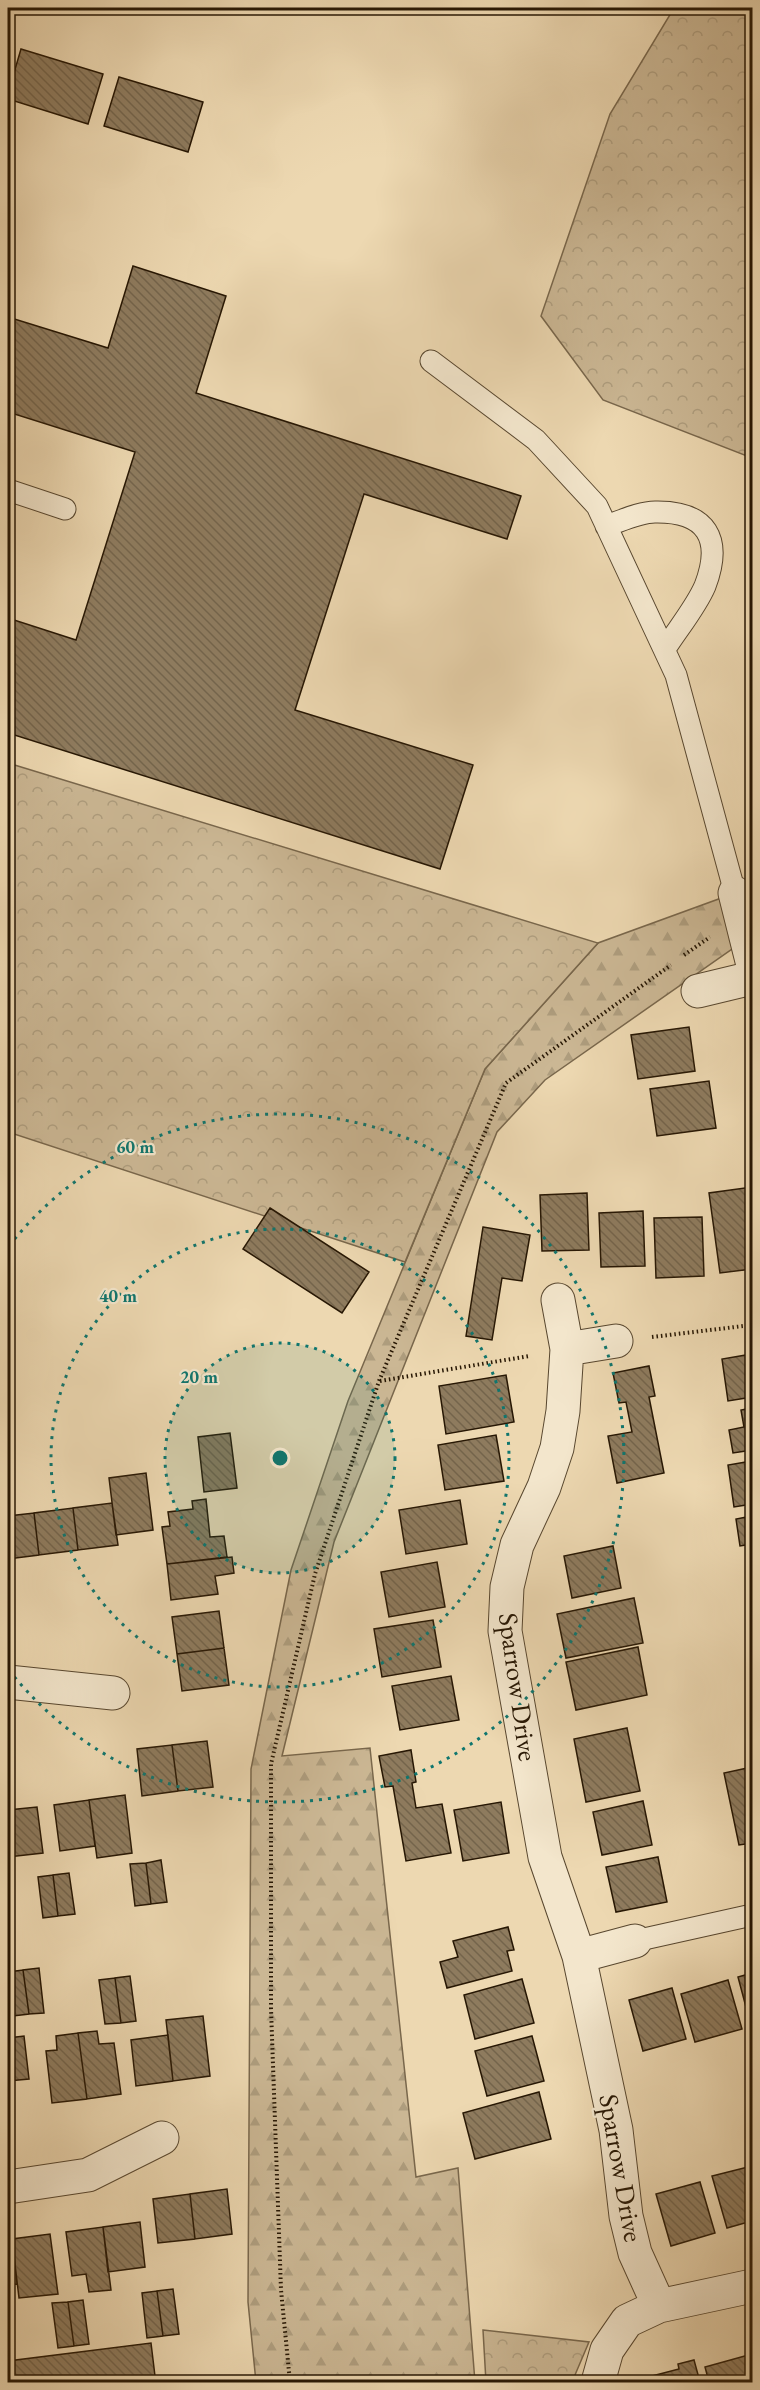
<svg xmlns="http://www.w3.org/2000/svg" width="760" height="2390" viewBox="0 0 760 2390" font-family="'EB Garamond',serif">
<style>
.forest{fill:url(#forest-firs);stroke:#79674c;stroke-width:1.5}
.park{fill:url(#park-crowns);stroke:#79674c;stroke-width:1.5}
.building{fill:url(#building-back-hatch);stroke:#271704;stroke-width:1.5}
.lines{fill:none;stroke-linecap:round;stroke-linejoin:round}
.lane-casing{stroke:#58472f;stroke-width:23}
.street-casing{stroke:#58472f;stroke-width:35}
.path{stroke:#271704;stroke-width:4;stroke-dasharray:1.5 3;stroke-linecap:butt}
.lane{stroke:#f3e6cc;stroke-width:21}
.street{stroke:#f3e6cc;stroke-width:33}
.ring{fill:none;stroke:#0f766e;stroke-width:3;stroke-dasharray:3 6}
.labels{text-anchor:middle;stroke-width:4.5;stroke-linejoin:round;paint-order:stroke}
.street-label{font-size:27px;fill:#271704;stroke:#f3e6cc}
.centre{fill:#0f766e;stroke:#f3e6cc;stroke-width:3}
.ring-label{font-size:18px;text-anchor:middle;font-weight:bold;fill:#0f766e;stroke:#f3e6cc;stroke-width:4.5;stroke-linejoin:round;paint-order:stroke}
</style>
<defs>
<pattern id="forest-firs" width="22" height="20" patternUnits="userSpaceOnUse" patternTransform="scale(1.5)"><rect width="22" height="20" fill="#cbb794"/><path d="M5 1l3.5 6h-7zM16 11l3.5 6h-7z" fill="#ae9d7e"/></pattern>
<pattern id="park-crowns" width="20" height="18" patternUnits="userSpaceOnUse" patternTransform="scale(1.5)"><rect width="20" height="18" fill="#cbb794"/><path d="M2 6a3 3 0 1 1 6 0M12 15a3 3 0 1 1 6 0" fill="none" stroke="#ae9d7e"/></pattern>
<pattern id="building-back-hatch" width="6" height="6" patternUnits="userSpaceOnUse" patternTransform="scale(1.5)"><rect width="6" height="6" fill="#8e7b5e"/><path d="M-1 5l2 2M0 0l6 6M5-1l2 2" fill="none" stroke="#74644b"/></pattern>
</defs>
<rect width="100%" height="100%" fill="#edd8b1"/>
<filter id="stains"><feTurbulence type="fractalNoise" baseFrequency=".00333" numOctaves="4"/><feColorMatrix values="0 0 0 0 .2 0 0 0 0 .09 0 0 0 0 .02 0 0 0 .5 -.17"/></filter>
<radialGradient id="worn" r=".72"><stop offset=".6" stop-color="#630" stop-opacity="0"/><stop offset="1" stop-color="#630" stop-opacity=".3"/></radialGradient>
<!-- forest -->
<path class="forest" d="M752 879V935L545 1080 497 1132 334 1542 282 1756 370 1748 416 2177 458 2168 475 2382H256L248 2302 251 1769 291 1570 348 1401 485 1069 598 943 735 893Z"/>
<!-- park -->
<path class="park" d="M674 8H752V458L603 400 541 316 610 114Z
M8 763 598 943 485 1069 405 1262 8 1132Z
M483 2330 589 2342 572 2382H486Z"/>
<!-- building -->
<path class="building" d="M21 49 103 74 88 124 8 99V93Z
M119 77 203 102 188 152 104 126Z
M133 266 226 296 196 393 521 496 507 539 364 494 295 710 473 765 440 869 8 733V618L76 640 135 452 8 412V317L108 348Z
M689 1027 695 1071 638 1079 631 1035Z
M709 1081 716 1128 657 1136 650 1089Z
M752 1187V1269L720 1273 709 1193Z
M587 1193 589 1250 542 1251 540 1195Z
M270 1208 369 1272 342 1313 243 1249Z
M643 1211 645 1266 601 1267 599 1213Z
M702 1217 704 1276 656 1278 654 1218Z
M483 1227 530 1235 522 1281 502 1278 492 1340 466 1336Z
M752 1354V1397L728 1401 722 1359Z
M649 1366 655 1396 649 1397 664 1473 617 1483 608 1436 632 1432 626 1402 619 1403 613 1373Z
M506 1375 514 1422 446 1434 439 1386Z
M752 1408V1450L733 1453 729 1430 744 1427 741 1410Z
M230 1433 237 1488 204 1492 198 1437Z
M496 1435 504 1481 445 1490 438 1445Z
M752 1461V1504L734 1507 728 1465Z
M146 1473 153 1530 116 1535 109 1478Z
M206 1499 210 1537 224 1536 227 1557 167 1564 162 1527 170 1526 168 1512 193 1509 192 1501Z
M460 1500 467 1544 406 1554 399 1510Z
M112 1503 118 1545 78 1550 73 1508Z
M73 1508 78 1550 39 1555 34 1513Z
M34 1513 39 1555 8 1559V1516Z
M752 1516V1544L740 1546 736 1519Z
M613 1546 621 1588 572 1598 564 1556Z
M232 1557 234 1573 215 1576 218 1594 171 1600 167 1564Z
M437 1562 445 1607 389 1617 381 1572Z
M634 1598 643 1643 566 1658 557 1614Z
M219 1611 224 1648 177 1654 172 1617Z
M433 1620 441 1667 382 1677 374 1629Z
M638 1647 647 1695 576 1710 566 1662Z
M224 1648 229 1685 182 1691 177 1654Z
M451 1676 459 1720 400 1730 392 1686Z
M627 1728 640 1791 586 1802 574 1739Z
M207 1741 213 1787 178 1791 172 1745Z
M172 1745 178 1791 142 1796 137 1749Z
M411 1750 416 1782 412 1783 416 1808 442 1804 451 1853 406 1861 393 1786 385 1787 379 1756Z
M752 1767V1843L739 1845 724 1773Z
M125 1795 132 1853 97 1858 89 1800Z
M89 1800 95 1846 60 1851 54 1805Z
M643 1801 652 1845 602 1855 593 1812Z
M501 1802 509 1853 463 1861 454 1810Z
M37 1807 43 1853 8 1857V1810Z
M658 1857 667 1902 616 1912 606 1867Z
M161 1860 167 1902 151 1904 146 1863Z
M146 1863 151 1904 135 1906 130 1864Z
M69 1873 75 1914 58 1916 53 1875Z
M53 1875 58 1916 43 1918 38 1877Z
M508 1927 514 1950 507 1951 512 1971 447 1988 440 1962 458 1957 453 1941Z
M39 1968 44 2013 29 2014 23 1970Z
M23 1970 29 2014 13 2016 8 1972Z
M752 1973V2025L751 2026 738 1977Z
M130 1976 136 2021 121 2023 115 1978Z
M115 1978 121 2023 105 2024 99 1980Z
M522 1979 534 2023 475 2039 464 1995Z
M728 1980 742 2029 695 2042 681 1994Z
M672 1988 686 2039 643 2051 629 2000Z
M203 2016 210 2076 173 2081 166 2020Z
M97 2031 99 2044 114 2043 121 2094 87 2099 78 2033Z
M78 2033 87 2099 52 2103 46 2051 57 2050 56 2036Z
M168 2035 173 2081 136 2086 131 2040Z
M24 2036 29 2079 8 2081V2038Z
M532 2036 544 2081 487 2096 475 2051Z
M539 2092 551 2139 475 2159 463 2113Z
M752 2166V2221L727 2228 712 2176Z
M700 2182 715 2233 671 2246 656 2194Z
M227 2189 232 2234 195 2239 190 2194Z
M190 2194 195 2239 158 2243 153 2199Z
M140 2222 145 2267 108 2272 103 2227Z
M103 2227 111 2290 89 2292 86 2274 72 2276 66 2232Z
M50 2234 58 2294 19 2298 12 2239Z
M8 2239H12L17 2284 8 2285Z
M173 2289 179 2334 163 2336 157 2291Z
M157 2291 163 2336 147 2338 142 2293Z
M83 2300 89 2344 74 2346 68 2302Z
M68 2302 74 2346 58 2348 52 2303Z
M151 2343 155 2376 101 2382H8V2361Z
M752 2354V2382H709L705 2367Z
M694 2360 700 2382H634L633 2381 679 2369 678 2364Z"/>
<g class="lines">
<defs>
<path id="lane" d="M431 361 536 440 597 506 676 675 735 893
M8 490 65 509
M606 526C621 521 640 512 655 512 707 511 723 539 705 586 696 607 677 630 665 649
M635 1941 752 1915"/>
<path id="street" d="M735 893 752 961
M698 991 752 978
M558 1300 567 1349 563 1411 557 1448 544 1487 517 1545 507 1587 505 1631 545 1857 579 1956 616 2130 626 2216 635 2253 659 2306 752 2286
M567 1349 616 1341
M8 1682 113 1693
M579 1956 635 1941
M8 2187 88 2175 162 2138
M598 2382 607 2350 627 2321 659 2306"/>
</defs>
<!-- lane casing -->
<use href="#lane" class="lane-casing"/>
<!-- street casing -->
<use href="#street" class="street-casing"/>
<!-- path -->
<path class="path" d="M684 955 710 937
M652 1337 752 1325
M380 1381 529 1356
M290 2382 281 2290 271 2009V1764L315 1574 379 1381 506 1083 671 965"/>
<!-- lane -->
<use href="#lane" class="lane"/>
<!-- street -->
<use href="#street" class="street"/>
</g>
<!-- distance rings -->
<circle cx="280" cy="1458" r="115" fill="#0f766e" fill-opacity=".12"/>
<g class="ring">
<circle cx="280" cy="1458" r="115"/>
<circle cx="280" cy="1458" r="229"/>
<path d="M9 1246A344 344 0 1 1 9 1670"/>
</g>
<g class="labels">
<!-- street labels -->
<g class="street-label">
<text transform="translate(518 1687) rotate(82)" y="9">Sparrow Drive</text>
<text transform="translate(621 2168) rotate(80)" y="9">Sparrow Drive</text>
</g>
</g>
<circle cx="280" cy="1458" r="9" class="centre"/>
<g class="ring-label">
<text x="135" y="1153">60 m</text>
<text x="118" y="1302">40 m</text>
<text x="199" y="1383">20 m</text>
</g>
<!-- margin -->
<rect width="760" height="2390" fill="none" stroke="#edd8b1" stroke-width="30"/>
<rect x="9" y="9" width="742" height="2372" fill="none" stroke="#271704" stroke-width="3"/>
<rect x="15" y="15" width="730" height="2360" fill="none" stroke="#271704" stroke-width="1.5"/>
<rect width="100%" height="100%" filter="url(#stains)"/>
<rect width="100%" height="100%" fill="url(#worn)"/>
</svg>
